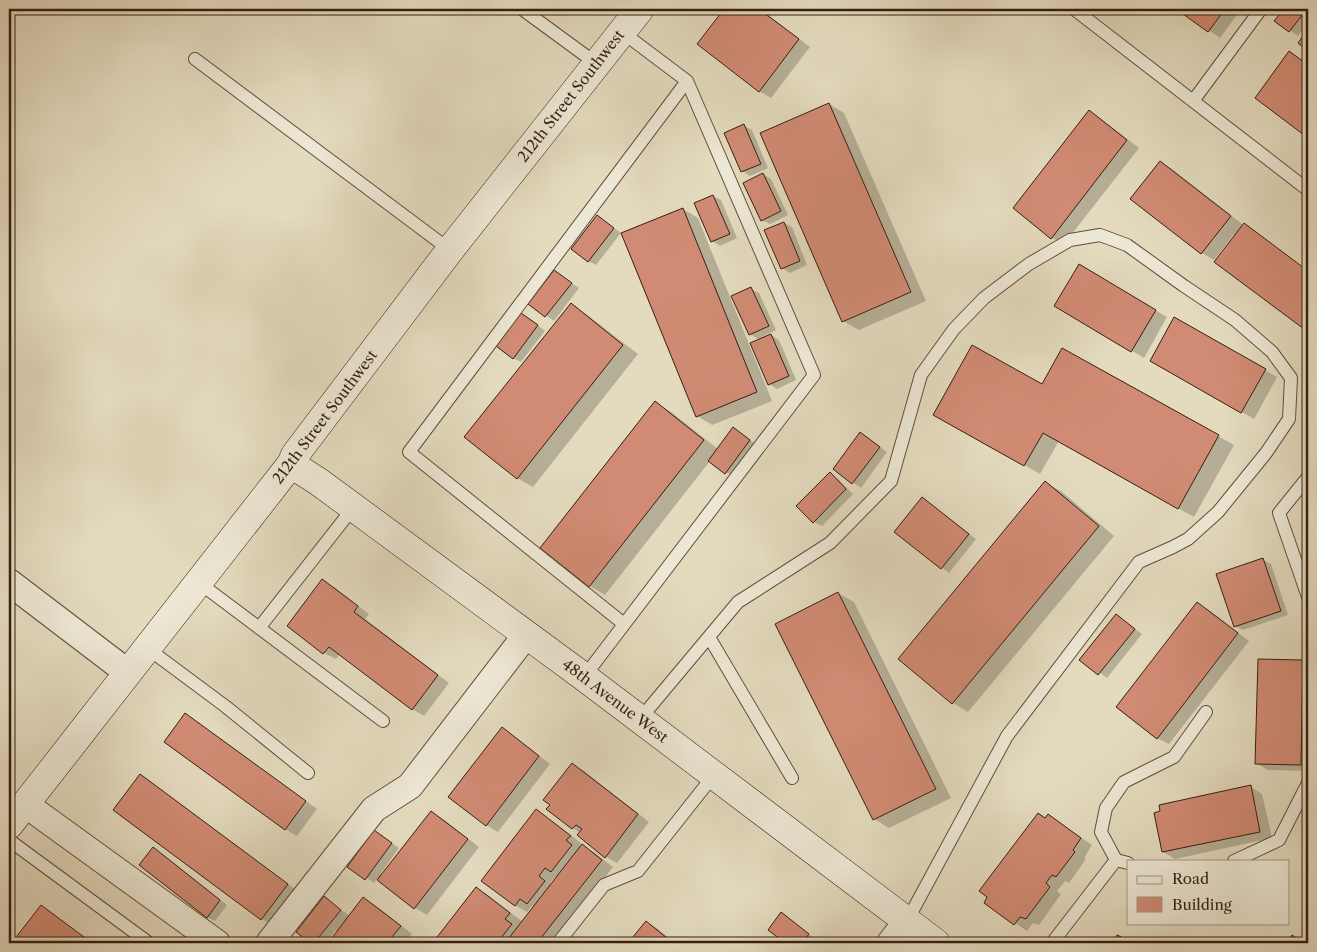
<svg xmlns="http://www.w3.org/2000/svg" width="1317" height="952" viewBox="0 0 1317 952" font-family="'Libre Caslon Text',serif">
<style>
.shadow{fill:#0003;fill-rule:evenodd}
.building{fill:#d18b74;stroke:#361e10}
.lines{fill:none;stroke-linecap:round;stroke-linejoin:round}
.lane-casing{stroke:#624d3c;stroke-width:14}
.street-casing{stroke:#624d3c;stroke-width:28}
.secondary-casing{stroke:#361e10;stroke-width:29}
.lane{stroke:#ede8d5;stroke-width:12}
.street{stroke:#ede8d5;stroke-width:26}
.secondary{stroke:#ede8d5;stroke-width:28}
.labels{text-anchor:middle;stroke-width:4;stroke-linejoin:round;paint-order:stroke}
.street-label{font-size:15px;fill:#361e10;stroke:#ede8d5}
</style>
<rect width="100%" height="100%" fill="#e4dbbf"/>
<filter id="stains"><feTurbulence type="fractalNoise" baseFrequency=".004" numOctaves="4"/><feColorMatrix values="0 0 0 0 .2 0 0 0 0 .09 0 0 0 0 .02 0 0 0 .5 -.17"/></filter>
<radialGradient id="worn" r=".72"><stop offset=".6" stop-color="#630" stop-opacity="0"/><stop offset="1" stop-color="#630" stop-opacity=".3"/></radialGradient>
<!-- shadow -->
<path class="shadow" d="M726 9H760L810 47 771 98 759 91 698 44Z
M1152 9H1161L1158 12Z
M1178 9H1241L1220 38Z
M1285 9H1308V22L1298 36 1276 21Z
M1290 52 1308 64V136L1256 97Z
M829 104 844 113 926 301 859 330 843 321Z
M1089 112 1101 119 1139 148 1064 244 1052 238Z
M744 126 752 130 768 168 750 176 742 171Z
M1160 162 1172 169 1242 224 1256 232 1308 271V330L1216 262 1236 235 1234 234 1214 260 1202 253 1132 199Z
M763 174 771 179 788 215 770 224 762 220Z
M713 196 721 200 737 238 720 246 712 241Z
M683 209 698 218 772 401 712 425 697 416Z
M598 217 621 233 596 265 588 261Z
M784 223 792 227 807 265 790 273 782 268Z
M1079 266 1167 317 1144 358 1056 306Z
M555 272 579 288 554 321 530 304Z
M751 289 759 293 776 330 758 339 750 334Z
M571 305 586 314 638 354 533 487 517 478Z
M530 319 545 331 521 362 513 358Z
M1175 319 1277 377 1254 419 1151 360Z
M771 335 779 340 796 380 777 389 769 384Z
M1063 350 1234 445 1194 517 1059 441 1040 474 935 415 1042 386Z
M655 403 671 412 718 449 741 434 757 445 733 477 710 461 605 595 590 586 542 548Z
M868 438 887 452 861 488 834 469Z
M830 474 838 479 853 494 822 526 814 522Z
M1045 483 1061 491 1114 536 968 712 953 703 900 659Z
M922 498 976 539 949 573 896 532Z
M1263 560 1271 564 1288 615 1243 630 1235 626Z
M322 581 334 587 369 614 365 619 449 683 424 716 412 709 340 654 336 659 324 653Z
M838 593 854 602 951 798 889 828 874 819Z
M1197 604 1209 610 1249 641 1169 744 1157 738Z
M1116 615 1142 634 1107 678 1081 659Z
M1303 662 1308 665V771L1268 770 1256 763Z
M186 715 197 722 317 809 297 836 285 829Z
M502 729 514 736 550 764 498 832 486 825Z
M572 765 584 771 649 822 617 863 606 857 580 833 573 828Z
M140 776 152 783 299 892 274 926 262 919 115 810Z
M1251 787 1262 794 1272 838 1175 859 1163 852Z
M536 811 548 818 581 843 580 845 594 852 613 867 554 943H439L436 941 476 888 488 895 523 922 535 907 532 906 527 912 515 905ZM555 877 557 879 552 885 550 883Z
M431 812 443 819 479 847 427 915 415 908 377 879 374 883 349 866 382 836 399 848 381 873 383 875Z
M1049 815 1092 845 1084 858 1086 859 1069 883 1065 881 1057 891 1061 894 1039 925 1033 923 1027 931 985 902Z
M161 853 227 905 215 921 207 917Z
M324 898 350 916 363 899 375 905 412 934 404 943H329L338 932 336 930 326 943H312L298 932Z
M41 906 49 911 92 943H29L19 936Z
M782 914 816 940 813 943H787L770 929Z
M646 922 658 929 675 943H629Z"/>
<!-- building -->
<path class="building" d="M724 9H759L799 39 759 92 697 44Z
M1176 9H1225L1208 32Z
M1284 9H1307L1289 32 1274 21Z
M1308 29V51L1298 43Z
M1289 51 1308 65V138L1255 98Z
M829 103 911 292 842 322 760 133Z
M1089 110 1127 140 1051 239 1013 208Z
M744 124 761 164 741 172 724 133Z
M1160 161 1231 216 1201 254 1130 199Z
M763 173 781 211 761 221 743 183Z
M713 195 730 234 711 242 694 203Z
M683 208 757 392 696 417 621 233Z
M597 215 614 228 588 262 571 249Z
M784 222 800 261 781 269 764 230Z
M1244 223 1308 271V332L1214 262Z
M1079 264 1156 310 1131 352 1054 306Z
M554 270 572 283 545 317 528 304Z
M751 287 769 326 749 335 731 296Z
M571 303 623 345 517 479 464 437Z
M521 313 538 325 513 359 496 346Z
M1174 317 1266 369 1241 413 1150 361Z
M771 334 789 376 768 385 750 343Z
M972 345 1042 384 1062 348 1219 435 1178 509 1043 433 1024 466 933 415Z
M655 401 704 440 589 587 540 548Z
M733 427 750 440 725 474 708 461Z
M860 432 880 447 852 484 833 469Z
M830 472 846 489 813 523 796 506Z
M1045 481 1099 526 952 704 898 659Z
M922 497 969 534 941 569 894 532Z
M1263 558 1281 611 1234 627 1216 574Z
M322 579 358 606 354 612 438 675 412 710 329 647 323 654 287 626Z
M838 592 936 789 873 820 775 624Z
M1197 602 1238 633 1157 739 1116 707Z
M1116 614 1135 629 1098 675 1079 660Z
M1258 659 1303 660 1301 765 1255 764Z
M185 713 306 801 285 830 164 742Z
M502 727 539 756 486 826 448 797Z
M572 763 638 814 605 858 577 835 582 829 576 825 572 829 546 809 550 805 543 800Z
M140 774 288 884 261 920 113 810Z
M1251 785 1260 832 1162 852 1154 813 1160 811 1159 805Z
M536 809 571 836 566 840 572 845 551 872 545 868 539 876 545 881 527 904 520 899 515 906 481 881Z
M431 811 468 839 414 909 377 880Z
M1038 813 1045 818 1048 814 1081 838 1073 850 1075 852 1056 877 1052 875 1046 883 1050 887 1026 919 1020 917 1014 925 984 903 987 897 979 891Z
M374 830 392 843 365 880 347 867Z
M582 844 602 860 537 943H505Z
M153 847 220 900 207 918 139 865Z
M476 887 510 913 505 919 512 924 497 943H437L434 941Z
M324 896 341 910 314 943H310L296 932Z
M363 897 401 926 387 943H328Z
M41 905 92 943H27L17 936Z
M781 912 809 934 802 943H785L768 930Z
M646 921 673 943H628Z
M1117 935 1134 943H1113Z
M1292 935 1303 943H1287Z
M122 938 129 943H117Z"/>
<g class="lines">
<defs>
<path id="lane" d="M522 9 597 64
M1074 9 1308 190
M195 59 450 250
M1193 101 1261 9
M1308 477 1279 513 1308 597
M198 582 383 721
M624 624 409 452 687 81
M259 628 353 508
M709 637 792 778
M147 648 225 706 308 773
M584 677 814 375 687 81 622 32
M640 719 738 602 830 543 891 481 921 375 954 329 984 298 1029 264 1070 240 1100 235 1127 245 1184 286 1235 320 1272 352 1291 378 1289 419 1266 453 1218 512 1188 539 1173 547 1139 562 1007 736 907 921
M9 840 149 943
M1116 860 1101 832 1106 808 1124 782 1174 757 1206 712
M1234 861 1279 840 1308 783
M558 943 604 885 638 871 714 775
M1052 943 1116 860 1128 863"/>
<path id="street" d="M9 582 127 672
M25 804 217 943
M269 943 374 809 410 786 526 635
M890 943 907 921"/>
<path id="secondary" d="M291 464 319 482 584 677 936 943
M9 825 291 464 295 455 450 250 640 9"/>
</defs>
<!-- lane casing -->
<use href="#lane" class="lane-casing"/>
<!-- street casing -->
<use href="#street" class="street-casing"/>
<!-- secondary casing -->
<use href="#secondary" class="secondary-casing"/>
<!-- lane -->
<use href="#lane" class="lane"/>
<!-- street -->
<use href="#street" class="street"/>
<!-- secondary -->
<use href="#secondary" class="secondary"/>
</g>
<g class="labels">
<!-- street labels -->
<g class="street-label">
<text transform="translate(571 96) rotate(-52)" y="5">212th Street Southwest</text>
<text transform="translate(325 417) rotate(-53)" y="5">212th Street Southwest</text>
<text transform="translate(615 701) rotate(37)" y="5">48th Avenue West</text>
</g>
</g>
<!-- margin -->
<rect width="1317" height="952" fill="none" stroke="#e4dbbf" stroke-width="30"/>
<rect x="10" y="10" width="1297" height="932" fill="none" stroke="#361e10" stroke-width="2.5"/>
<rect x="15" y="15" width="1287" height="922" fill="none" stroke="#361e10"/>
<!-- legend -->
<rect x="1127" y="860" width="162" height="65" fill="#ede8d5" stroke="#a49786"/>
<rect x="1137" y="876" width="25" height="8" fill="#ede8d5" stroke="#a49786"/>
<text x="1172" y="884" font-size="15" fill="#361e10">Road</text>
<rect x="1137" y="897" width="25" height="15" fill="#d18b74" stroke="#a49786"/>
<text x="1172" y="910" font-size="15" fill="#361e10">Building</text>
<rect width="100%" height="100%" filter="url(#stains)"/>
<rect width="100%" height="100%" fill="url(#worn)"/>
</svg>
